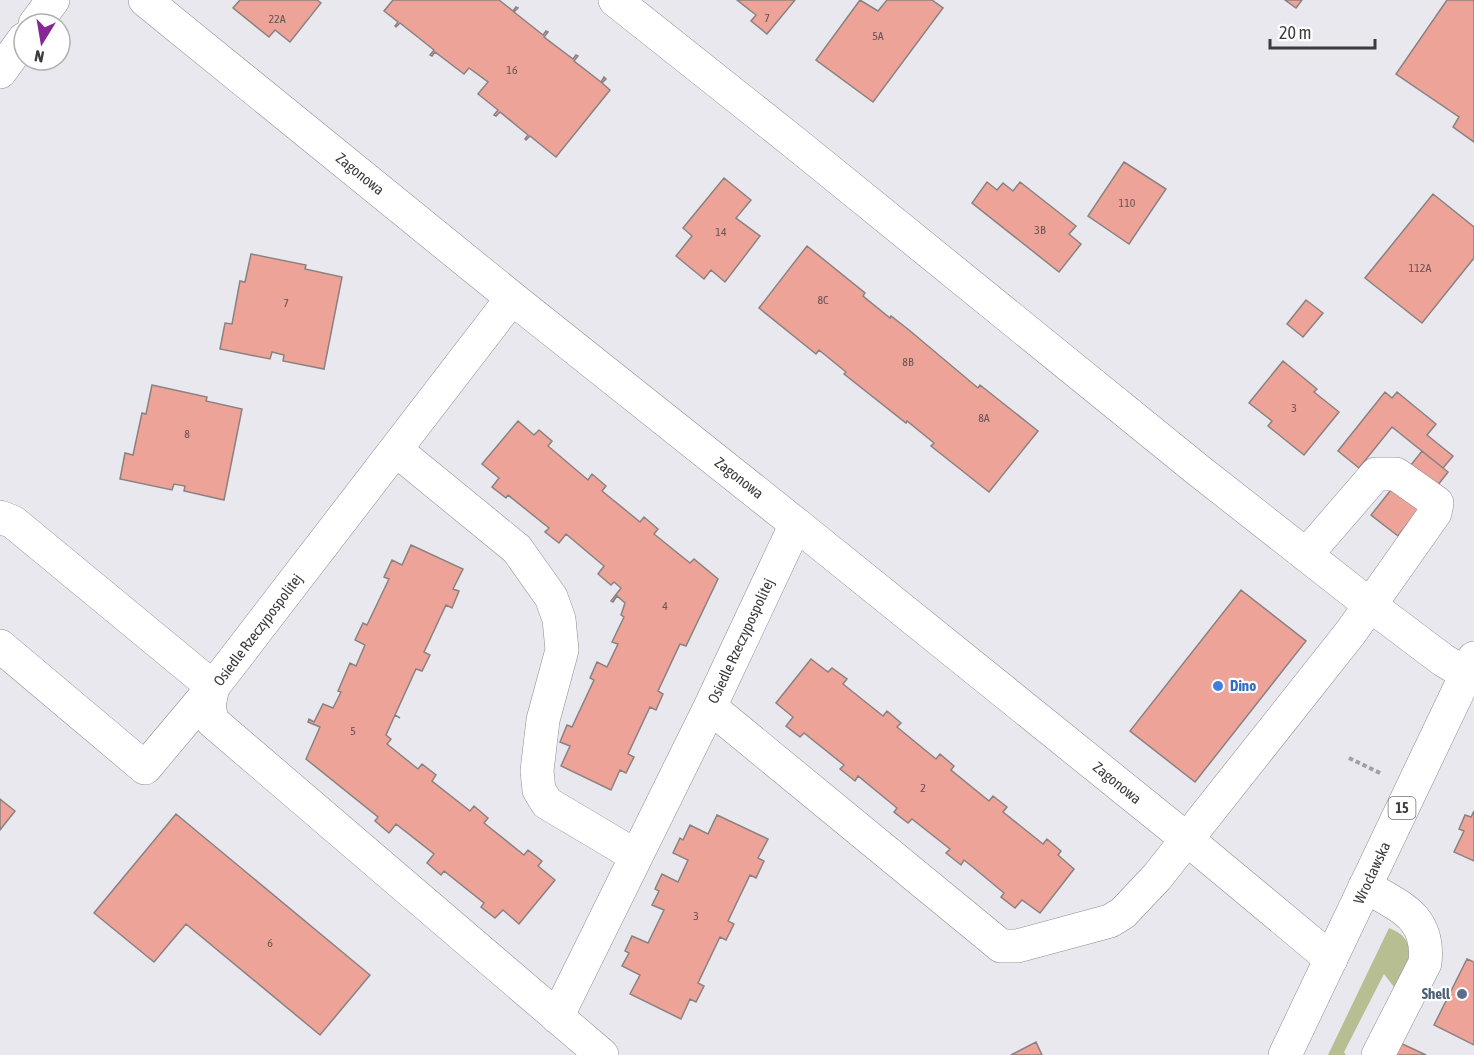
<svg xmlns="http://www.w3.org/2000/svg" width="1474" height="1055" viewBox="0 0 1474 1055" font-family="'Asap Condensed',sans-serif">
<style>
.green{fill:#b7be92}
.building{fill:#eda398;stroke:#8a8281;stroke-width:1.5}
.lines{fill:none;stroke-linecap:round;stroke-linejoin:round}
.minor-casing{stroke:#8d8b92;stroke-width:34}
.major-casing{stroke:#8d8b92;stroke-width:34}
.path{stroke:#a19fa4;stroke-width:4;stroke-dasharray:4.5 3;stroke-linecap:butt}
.minor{stroke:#fff;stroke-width:33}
.major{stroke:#fff;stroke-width:33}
.shop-dot{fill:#3f7fe0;stroke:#fff;stroke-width:2}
.service-dot{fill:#5c6f8a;stroke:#fff;stroke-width:2}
.labels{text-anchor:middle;stroke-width:4.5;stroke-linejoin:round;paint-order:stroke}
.number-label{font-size:12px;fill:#685454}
.shield{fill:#fff;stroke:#767577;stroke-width:1.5}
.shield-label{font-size:14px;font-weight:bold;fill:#3b3a3d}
.street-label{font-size:15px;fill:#3b3a3d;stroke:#fff}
.shop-label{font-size:15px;font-weight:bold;fill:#366cbe;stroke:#fff;text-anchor:start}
.service-label{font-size:15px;font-weight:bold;fill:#4e5e75;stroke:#fff;text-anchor:end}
</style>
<rect width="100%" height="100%" fill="#eae8ef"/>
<!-- green -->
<path class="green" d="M1389 928C1422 940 1406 967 1397 991L1384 974 1344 1052 1346 1055H1328Z"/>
<!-- building -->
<path class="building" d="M240 0H317L321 3 290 42 275 30 269 37 233 8Z
M393 0H499L513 11 516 7 518 8 514 12 543 35 546 31 548 32 544 37 573 59 576 55 578 56 574 61 601 82 604 77 606 79 602 83 610 90 556 157 530 136 526 140 525 139 528 135 500 112 496 116 494 115 498 110 478 94 488 82 469 68 464 74 435 52 432 56 430 55 434 50 400 23 396 27 395 26 398 22 384 11Z
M737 0H795L767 34 751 21 756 15Z
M860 0 878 11 887 0H932L943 8 873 102 816 60Z
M1285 0H1302L1296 8Z
M1447 0H1474V142L1453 127 1459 117 1396 74Z
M1124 162 1166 189 1129 244 1088 216Z
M724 178 751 200 736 218 760 236 725 282 711 270 704 279 676 256 692 236 683 228Z
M987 182 997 190 1003 183 1013 191 1020 182 1076 226 1069 234 1081 244 1059 272 972 203Z
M1433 194 1474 227V258L1422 323 1365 278Z
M807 246 865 293 863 296 890 318 891 316 909 330 978 388 980 385 1038 431 989 492 931 446 934 443 907 421 906 423 844 374 846 372 819 350 816 354 759 308Z
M251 254 306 265 305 269 342 277 324 369 283 361 284 355 272 352 270 359 220 349 225 323 232 324 240 281 245 282Z
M1306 300 1323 313 1303 337 1287 324Z
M1283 361 1317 389 1314 392 1339 412 1304 455 1268 426 1272 421 1249 403Z
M152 385 207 397 206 401 242 409 224 500 184 491 185 486 174 484 172 490 120 479 125 453 133 455 142 413 146 414Z
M1385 392 1392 398 1397 392 1436 424 1427 435 1453 456 1443 468 1392 427 1359 468 1338 451Z
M518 421 534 435 539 430 552 441 548 446 588 480 592 474 606 486 602 491 640 522 644 517 658 529 654 534 690 563 694 559 718 579 686 646 680 644 658 691 663 694 656 710 650 707 628 754 634 757 626 773 620 770 611 790 561 766 570 746 560 742 567 725 572 727 594 680 590 678 597 662 607 667 618 644 612 642 624 617 621 615 625 603 617 596 613 602 611 601 621 588 614 582 611 585 598 574 604 566 566 534 559 543 545 532 549 528 508 495 506 498 492 487 499 478 482 464Z
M1422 451 1448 472 1398 536 1371 515Z
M411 545 463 569 453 589 459 591 452 608 446 605 424 652 430 655 422 671 416 669 395 715 400 718 395 715 386 735 391 739 387 744 418 769 422 764 436 775 432 781 470 811 474 806 488 818 484 823 524 855 528 850 542 861 538 866 555 880 519 924 503 910 495 918 481 907 484 903 444 871 441 875 427 863 434 854 396 824 389 833 375 821 378 817 306 759 320 727 308 722 309 719 314 722 323 704 333 708 341 692 338 691 350 663 356 666 365 645 355 640 363 623 367 625 389 579 384 577 392 560 402 565Z
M1241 590 1306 641 1195 782 1130 731Z
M811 659 828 672 832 668 847 679 843 684 883 716 887 711 901 723 897 727 936 759 940 754 954 766 951 770 989 801 993 796 1007 807 1003 812 1043 844 1047 839 1061 851 1058 855 1074 869 1040 913 1022 900 1015 908 1001 897 1004 893 974 868 964 860 961 865 946 853 950 849 912 819 908 823 894 812 897 808 858 776 855 781 840 769 844 765 804 733 800 737 786 726 793 717 776 703Z
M0 799 15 811 0 830Z
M1474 811V861L1454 852 1464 831 1459 829 1465 815 1471 817Z
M176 814 370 975 320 1035 186 924 154 962 94 913Z
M717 815 768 839 758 858 764 861 756 878 750 875 728 921 734 924 726 940 720 937 698 983 704 986 696 1002 690 999 681 1019 630 994 640 975 622 966 629 953 625 951 632 936 648 943 664 910 652 905 659 891 655 889 662 874 678 882 688 860 673 853 680 838 683 840 690 825 708 834Z
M1467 959 1474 962V1045L1434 1025Z
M1383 1035 1426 1055H1374Z
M1036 1042 1042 1055H1011Z"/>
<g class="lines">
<defs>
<path id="minor" d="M145 0 512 298 796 524 1188 840 1331 959
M615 0 795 143 1198 470 1370 605 1443 660 1466 674
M35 24 53 0
M0 72 24 39
M512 298 213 687 209 705 212 721 602 1055
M396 450 517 549 551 597 559 619 562 650 543 720 537 771 539 790 547 803 636 856
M0 517 13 522 213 687 145 768 0 646
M710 707 1001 946H1017L1110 921 1123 913 1157 877 1351 632 1435 513 1437 503 1396 474H1376L1306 555
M1365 886C1400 907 1430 916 1425 963L1378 1055
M557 1017 710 707 796 524"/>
<path id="major" d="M1285 1055 1474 658"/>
</defs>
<!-- minor casing -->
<use href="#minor" class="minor-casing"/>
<!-- major casing -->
<use href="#major" class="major-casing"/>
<!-- path -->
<path class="path" d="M1349 758 1382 774"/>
<!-- minor -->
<use href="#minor" class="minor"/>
<!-- major -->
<use href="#major" class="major"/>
</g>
<!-- markers -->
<circle class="shop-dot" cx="1218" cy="686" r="6"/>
<circle class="service-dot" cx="1462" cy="994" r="6"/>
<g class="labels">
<!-- number labels -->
<g class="number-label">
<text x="767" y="22">7</text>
<text x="277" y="23">22A</text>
<text x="878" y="40">5A</text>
<text x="512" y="74">16</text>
<text x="1127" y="207">110</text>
<text x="1040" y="234">3B</text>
<text x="721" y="236">14</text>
<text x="1420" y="272">112A</text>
<text x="823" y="304">8C</text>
<text x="286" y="307">7</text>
<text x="908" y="366">8B</text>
<text x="1294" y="412">3</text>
<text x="984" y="422">8A</text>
<text x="187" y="438">8</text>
<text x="665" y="610">4</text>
<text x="353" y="735">5</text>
<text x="923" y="792">2</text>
<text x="696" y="920">3</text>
<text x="270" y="947">6</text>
</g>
<!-- shield labels -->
<rect class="shield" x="1388.5" y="797" width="27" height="22" rx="4.5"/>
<g class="shield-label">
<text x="1402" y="813">15</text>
</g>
<!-- street labels -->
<g class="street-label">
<text transform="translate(360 174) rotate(39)" y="5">Zagonowa</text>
<text transform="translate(739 478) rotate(38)" y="5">Zagonowa</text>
<text transform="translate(258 630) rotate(-53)" y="5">Osiedle Rzeczypospolitej</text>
<text transform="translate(741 641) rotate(-65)" y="5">Osiedle Rzeczypospolitej</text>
<text transform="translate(1117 783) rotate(39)" y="5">Zagonowa</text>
<text transform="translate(1372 873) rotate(-65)" y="5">Wrocławska</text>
</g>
<!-- shop labels -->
<g class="shop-label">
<text x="1230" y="691">Dino</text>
</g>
<!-- service labels -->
<g class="service-label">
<text x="1450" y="999">Shell</text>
</g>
</g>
<!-- north arrow -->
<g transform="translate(42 42) rotate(191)"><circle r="28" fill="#ffffff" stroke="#b1b0b1" stroke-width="1.5"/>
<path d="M0-4.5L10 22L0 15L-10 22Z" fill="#852893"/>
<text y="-9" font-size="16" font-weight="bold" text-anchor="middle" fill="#3b3a3d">N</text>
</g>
<!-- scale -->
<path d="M1270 39v9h105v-9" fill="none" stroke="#3b3a3d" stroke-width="3"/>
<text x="1279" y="39" font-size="18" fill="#3b3a3d" stroke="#ffffff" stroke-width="4.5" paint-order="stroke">20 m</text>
</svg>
